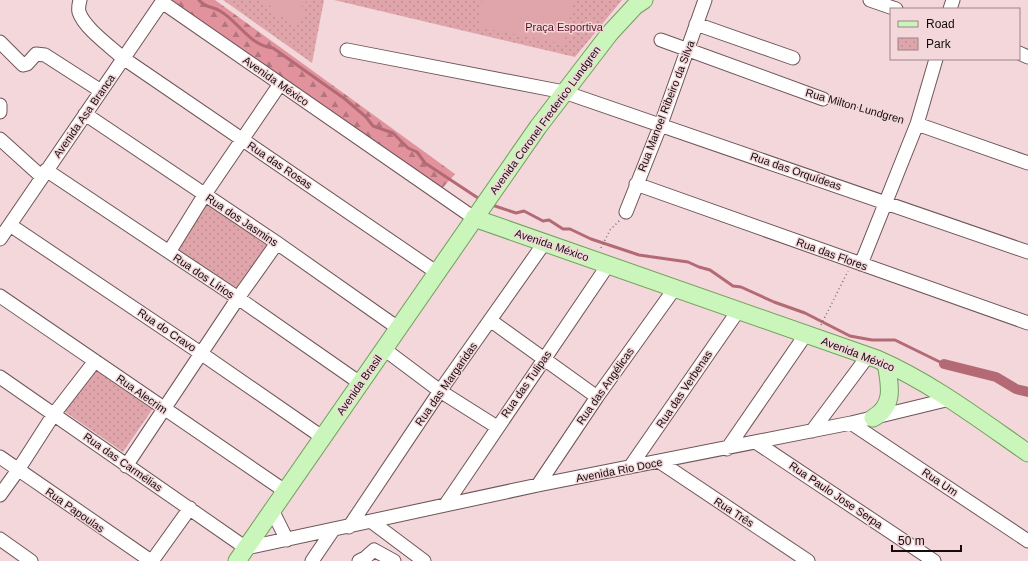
<svg xmlns="http://www.w3.org/2000/svg" width="1028" height="561" viewBox="0 0 1028 561" font-family="Arial,sans-serif">
<style>
.forest{fill:url(#forest-firs)}
.park{fill:url(#park-dots)}
.pitch{fill:#e0a5ab}
.lines{fill:none;stroke-linecap:round;stroke-linejoin:round}
.stream{stroke:#b46a74;stroke-width:3}
.canal{stroke:#b46a74;stroke-width:10}
.minor-casing{stroke:#6d5558;stroke-width:15}
.major-casing{stroke:#749f60;stroke-width:19}
.path{stroke:#7d6b6d;stroke-width:1.5;stroke-dasharray:1 3;stroke-linecap:butt}
.minor{stroke:#fff;stroke-width:13}
.major{stroke:#caf5bb;stroke-width:17}
.labels{text-anchor:middle;stroke-width:3;stroke-linejoin:round;paint-order:stroke}
.park-label{font-size:11px;fill:#561021;stroke:#f3d7da}
.street-label{font-size:11px;fill:#140b0c;stroke:#f3d7da}
</style>
<defs>
<pattern id="forest-firs" width="22" height="20" patternUnits="userSpaceOnUse"><rect width="22" height="20" fill="#e1929c"/><path d="M5 1l3.5 6h-7zM16 11l3.5 6h-7z" fill="#b5757e"/></pattern>
<pattern id="park-dots" width="8" height="8" patternUnits="userSpaceOnUse"><rect width="8" height="8" fill="#e0a5ab"/><path d="M2 2h.1M6 6h.1" fill="none" stroke="#bf8d92" stroke-width="1.8" stroke-linecap="round"/></pattern>
</defs>
<rect width="100%" height="100%" fill="#f3d7da"/>
<!-- forest -->
<path class="forest" d="M162 0H215L455 174 438 193Z"/>
<!-- park -->
<path class="park" d="M223 0H324L312 63Z
M334 0H622L575 57Z
M202 195 271 243 237 292 169 244Z
M90 359 156 404 123 452 58 407Z"/>
<!-- pitch -->
<path class="pitch" d="M257 0H308L299 9 303 11 302 20 298 21V25L290 23V19L271 15 273 7Z
M482 0H574L564 44 478 27Z"/>
<g class="lines">
<!-- stream -->
<path class="stream" d="M199 0C205 8 212 6 220 11 238 21 250 46 273 48L345 99 366 117 373 126 393 133 408 148 417 152 425 163 481 200
M492 205 516 213 524 211 543 221 549 220 563 229H570L591 239 639 255 688 262 699 267 710 270 733 286 741 287 774 302 805 313 850 336 872 340H895L944 364"/>
<!-- canal -->
<path class="canal" d="M944 364 996 377 1016 389 1028 392"/>
<defs>
<path id="minor" d="M80 0C79 4 78 8 79 12 84 28 111 47 123 58L436 272
M870 0 896 9
M950 9 953 0
M696 24 793 58
M661 40 823 99
M0 42 23 65 27 64 36 54 45 55 101 91
M347 50 564 92 1028 252
M1019 53 1028 57
M0 105V112
M85 114 277 243 398 328
M917 124 1028 163
M0 139 42 177
M46 170 238 298 360 383
M636 184 1028 323
M626 212 661 124 705 0
M10 225 202 354 322 437
M0 239 162 2 474 218
M169 252 205 194 280 84
M861 264 917 124 936 59
M0 296 285 491
M490 320 597 397
M384 349 440 391 497 427
M0 377 246 548 538 485 851 423 950 399
M851 423 1028 541
M812 431 868 356
M757 443 934 561
M727 449 806 334
M0 457 151 561
M660 462 808 561
M126 466 238 298 277 243
M630 467 738 311
M538 485 597 397 675 288
M0 495 18 470 54 414 95 361
M446 504 608 265
M272 510 287 540
M372 522 424 561
M349 527 440 391 545 242
M0 539 31 561
M152 561 190 508
M312 561 333 530
M359 561 365 558 374 550 394 561"/>
<path id="major" d="M474 218 877 359C932 383 979 419 1028 453
M873 418C895 406 890 385 886 363
M237 561 538 127 610 33 635 6 644 0"/>
</defs>
<!-- minor casing -->
<use href="#minor" class="minor-casing"/>
<!-- major casing -->
<use href="#major" class="major-casing"/>
<!-- path -->
<path class="path" d="M834 101 907 121
M601 248 610 230 620 220
M821 325 848 271"/>
<!-- minor -->
<use href="#minor" class="minor"/>
<!-- major -->
<use href="#major" class="major"/>
</g>
<g class="labels">
<!-- park labels -->
<g class="park-label">
<text x="564" y="31">Praça Esportiva</text>
</g>
<!-- street labels -->
<g class="street-label">
<text transform="translate(276 81) rotate(35)" y="4">Avenida México</text>
<text transform="translate(666 106) rotate(-69)" y="4">Rua Manoel Ribeiro da Silva</text>
<text transform="translate(855 106) rotate(16)" y="4">Rua Milton Lundgren</text>
<text transform="translate(84 116) rotate(-55)" y="4">Avenida Asa Branca</text>
<text transform="translate(545 120) rotate(-54)" y="4">Avenida Coronel Frederico Lundgren</text>
<text transform="translate(280 165) rotate(34)" y="4">Rua das Rosas</text>
<text transform="translate(796 171) rotate(19)" y="4">Rua das Orquídeas</text>
<text transform="translate(242 220) rotate(34)" y="4">Rua dos Jasmins</text>
<text transform="translate(552 245) rotate(19)" y="4">Avenida México</text>
<text transform="translate(832 254) rotate(20)" y="4">Rua das Flores</text>
<text transform="translate(204 276) rotate(34)" y="4">Rua dos Lírios</text>
<text transform="translate(167 330) rotate(34)" y="4">Rua do Cravo</text>
<text transform="translate(858 354) rotate(21)" y="4">Avenida México</text>
<text transform="translate(446 384) rotate(-55)" y="4">Rua das Margaridas</text>
<text transform="translate(526 384) rotate(-55)" y="4">Rua das Tulipas</text>
<text transform="translate(359 385) rotate(-55)" y="4">Avenida Brasil</text>
<text transform="translate(605 386) rotate(-55)" y="4">Rua das Angélicas</text>
<text transform="translate(684 389) rotate(-56)" y="4">Rua das Verbenas</text>
<text transform="translate(142 394) rotate(35)" y="4">Rua Alecrim</text>
<text transform="translate(123 462) rotate(35)" y="4">Rua das Carmélias</text>
<text transform="translate(619 470) rotate(-11)" y="4">Avenida Rio Doce</text>
<text transform="translate(940 482) rotate(34)" y="4">Rua Um</text>
<text transform="translate(836 495) rotate(34)" y="4">Rua Paulo Jose Serpa</text>
<text transform="translate(75 510) rotate(35)" y="4">Rua Papoulas</text>
<text transform="translate(734 512) rotate(33)" y="4">Rua Três</text>
</g>
</g>
<!-- legend -->
<rect x="890" y="8" width="130" height="52" fill="#f3d7da" stroke="#9a8588"/>
<rect x="898" y="21" width="20" height="6" fill="#caf5bb" stroke="#9a8588"/>
<text x="926" y="28" font-size="12" fill="#140b0c">Road</text>
<rect x="898" y="38" width="20" height="12" fill="url(#park-dots)" stroke="#9a8588"/>
<text x="926" y="48" font-size="12" fill="#140b0c">Park</text>
<!-- scale -->
<path d="M892 545v6h69v-6" fill="none" stroke="#140b0c" stroke-width="2"/>
<text x="898" y="545" font-size="12" fill="#140b0c" stroke="#f3d7da" stroke-width="3" paint-order="stroke">50 m</text>
</svg>
